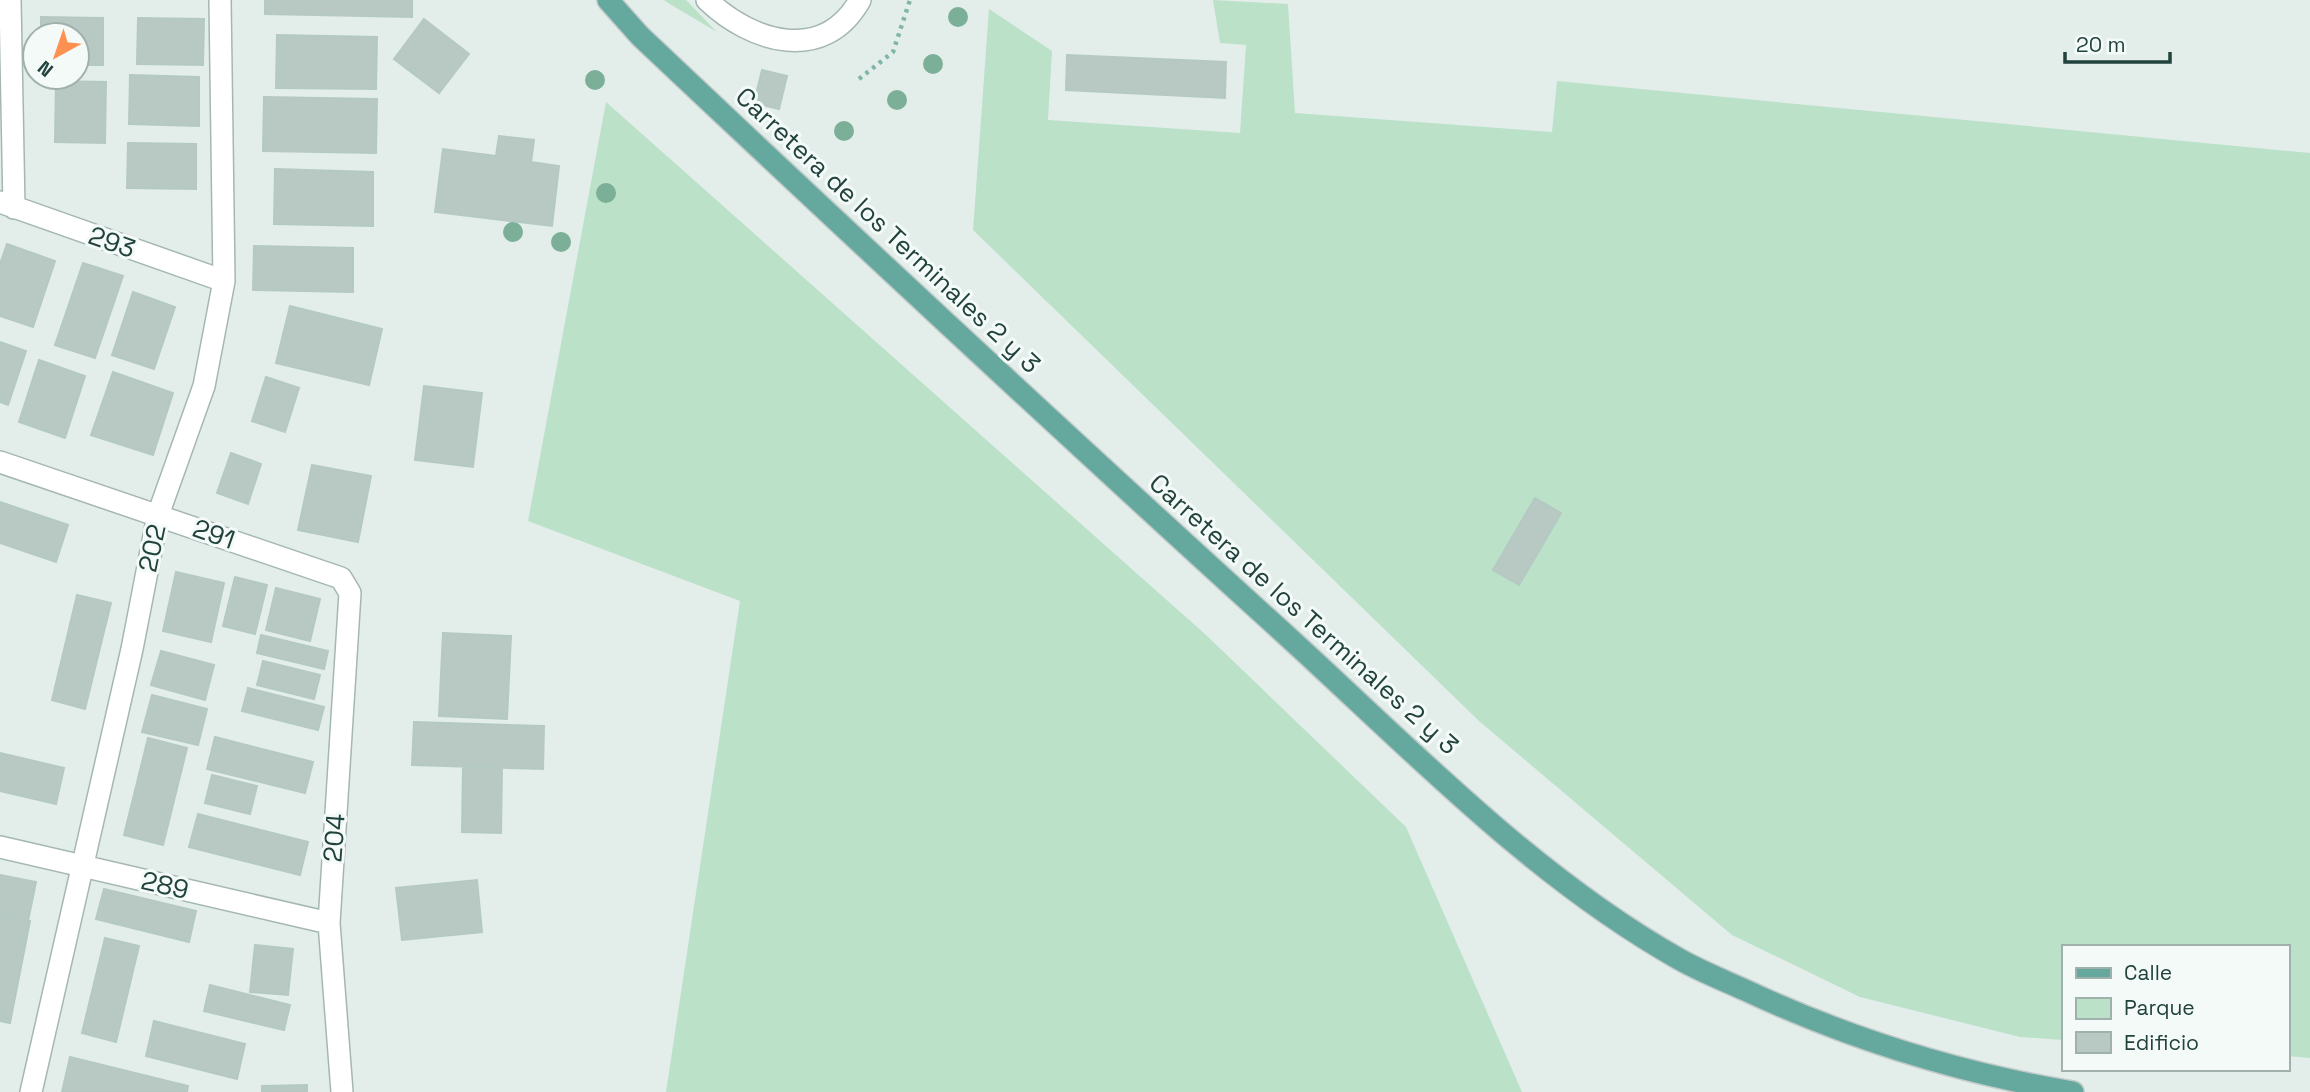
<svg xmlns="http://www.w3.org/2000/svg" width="2310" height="1092" viewBox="0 0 2310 1092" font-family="'Space Grotesk',sans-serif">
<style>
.green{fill:#bbe1c9}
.building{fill:#b8c9c4;stroke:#b5c9c3;stroke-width:2}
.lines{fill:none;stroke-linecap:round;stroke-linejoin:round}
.minor-casing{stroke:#a5b7b3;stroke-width:24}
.major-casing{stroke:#c1cac9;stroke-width:24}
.path{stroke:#81b5aa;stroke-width:4.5;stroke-dasharray:3.5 5;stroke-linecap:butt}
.minor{stroke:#fff;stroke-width:21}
.major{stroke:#64a89e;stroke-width:21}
.tree{fill:#7caf97}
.labels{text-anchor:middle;stroke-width:6;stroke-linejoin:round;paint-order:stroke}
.street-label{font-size:26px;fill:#21423d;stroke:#f4faf8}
</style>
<rect width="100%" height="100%" fill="#e3eeeb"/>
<!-- green -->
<path class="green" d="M664 0H686L717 32 668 3Z
M1213 0 1288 4 1295 113 1552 132 1557 81 2310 153V1058L2287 1056V947H2063V1040L2020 1037 1860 997 1732 935 1479 721 973 230 989 9 1052 51 1048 120 1240 133 1246 45 1220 43Z
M606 102 1205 634 1406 827 1522 1092H666L740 601 528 521Z"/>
<!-- building -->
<path class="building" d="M265 0H412V17L265 14Z
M41 17 103 18V65H77V35H41Z
M138 18 204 19 203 65 137 64Z
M424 19 469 54 439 93 394 59Z
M277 35 377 37 376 89 276 88Z
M1067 55 1226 62 1225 98 1066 90Z
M762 70 787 76 779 109 754 103Z
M130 75 199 77V126L129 124Z
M56 81 106 82 105 143 55 142Z
M264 97 377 99 376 153 263 151Z
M499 136 534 140 531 162 559 166 552 226 435 212 443 149 496 156Z
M128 143 196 144V189L127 188Z
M275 169 373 172V226L274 224Z
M7 244 55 261 33 327 0 316V264Z
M254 246 353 248V292L253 290Z
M83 263 123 276 95 358 55 345Z
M133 292 175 307 154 369 112 355Z
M290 306 382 329 369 385 276 363Z
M0 342 26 351 8 405 0 402Z
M39 360 85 376 65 438 19 422Z
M113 372 173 393 153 455 91 435Z
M266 377 299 388 285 432 252 421Z
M424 386 482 393 473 467 415 460Z
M231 453 261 464 248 504 217 493Z
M312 465 371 476 358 542 298 530Z
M1535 498 1561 513 1519 585 1493 570Z
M0 502 68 525 56 562 0 543Z
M176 572 224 583 211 642 163 631Z
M235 577 267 585 255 634 223 626Z
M276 588 320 599 310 641 266 630Z
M77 595 111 603 85 709 52 700Z
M443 633 511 636 507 719 439 716Z
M261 635 328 651 324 669 257 653Z
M161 651 214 665 205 700 151 685Z
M263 661 320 675 314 699 257 685Z
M248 688 324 707 318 730 242 711Z
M152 695 207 709 198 745 142 732Z
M414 722 544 726 543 769 412 765Z
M215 737 313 762 305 793 207 769Z
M148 738 187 748 163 845 124 835Z
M0 753 64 768 56 804 0 791Z
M463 767H502L501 833 462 832Z
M212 775 257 786 250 814 205 803Z
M198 814 308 842 300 875 189 847Z
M0 875 36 882 28 921 0 915Z
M477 880 482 932 402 940 396 888Z
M104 889 196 911 189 942 96 919Z
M0 915 30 921 10 1023 0 1021Z
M105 938 139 946 116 1042 82 1033Z
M255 945 293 949 288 995 250 992Z
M210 985 290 1005 284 1030 204 1011Z
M154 1021 245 1044 237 1079 146 1056Z
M70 1057 188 1086 187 1092H62Z
M307 1085V1092H262V1086Z"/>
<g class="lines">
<defs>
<path id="minor" d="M10 0 14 208
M707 0C752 43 824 64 860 0
M0 202 224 281
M0 462 341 578 350 593 329 923 342 1092
M0 847 329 923
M31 1092 132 649 158 515 204 386 224 281 220 0"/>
<path id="major" d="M608 0 640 36C854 238 1069 438 1287 636 1411 749 1532 876 1679 959 1700 971 1723 980 1745 990 1850 1039 1959 1073 2073 1092"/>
</defs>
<!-- minor casing -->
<use href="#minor" class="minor-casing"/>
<!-- major casing -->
<use href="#major" class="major-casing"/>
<!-- path -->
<path class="path" d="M859 79 893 52 910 0"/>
<!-- minor -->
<use href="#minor" class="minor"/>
<!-- major -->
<use href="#major" class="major"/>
</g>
<!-- trees -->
<g class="tree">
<circle cx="958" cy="17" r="10"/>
<circle cx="933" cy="64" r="10"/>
<circle cx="595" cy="80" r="10"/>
<circle cx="897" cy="100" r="10"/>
<circle cx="844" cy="131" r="10"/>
<circle cx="606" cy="193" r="10"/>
<circle cx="513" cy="232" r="10"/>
<circle cx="561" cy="242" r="10"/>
</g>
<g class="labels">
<!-- street labels -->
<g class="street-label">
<text transform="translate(888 230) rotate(43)" y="9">Carretera de los Terminales 2 y 3</text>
<text transform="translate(112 242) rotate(19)" y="9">293</text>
<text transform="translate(214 534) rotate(19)" y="9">291</text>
<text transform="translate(152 548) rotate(-78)" y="9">202</text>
<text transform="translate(1304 614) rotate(42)" y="9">Carretera de los Terminales 2 y 3</text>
<text transform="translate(334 838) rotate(-86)" y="9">204</text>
<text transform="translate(165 885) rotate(13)" y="9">289</text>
</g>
</g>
<!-- legend -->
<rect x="2062" y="945" width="228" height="126" fill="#f4faf8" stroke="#a0b0ad" stroke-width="2"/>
<rect x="2076" y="968" width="35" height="10" fill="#64a89e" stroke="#a0b0ad" stroke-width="2"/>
<text x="2124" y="980" font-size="21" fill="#21423d">Calle</text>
<rect x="2076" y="998" width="35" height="21" fill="#bbe1c9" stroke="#a0b0ad" stroke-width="2"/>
<text x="2124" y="1015" font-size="21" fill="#21423d">Parque</text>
<rect x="2076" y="1032" width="35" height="21" fill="#b8c9c4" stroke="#a0b0ad" stroke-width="2"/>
<text x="2124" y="1050" font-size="21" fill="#21423d">Edificio</text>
<!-- north arrow -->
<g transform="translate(56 56) rotate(220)"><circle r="33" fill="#f4faf8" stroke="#a0b0ad" stroke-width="2"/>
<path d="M0-5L12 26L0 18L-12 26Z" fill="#fe9052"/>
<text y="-10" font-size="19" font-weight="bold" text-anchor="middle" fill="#21423d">N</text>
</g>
<!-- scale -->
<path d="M2065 52v10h105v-10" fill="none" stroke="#21423d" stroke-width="3.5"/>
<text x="2076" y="52" font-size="21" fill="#21423d" stroke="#f4faf8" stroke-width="5" paint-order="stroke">20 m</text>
</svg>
